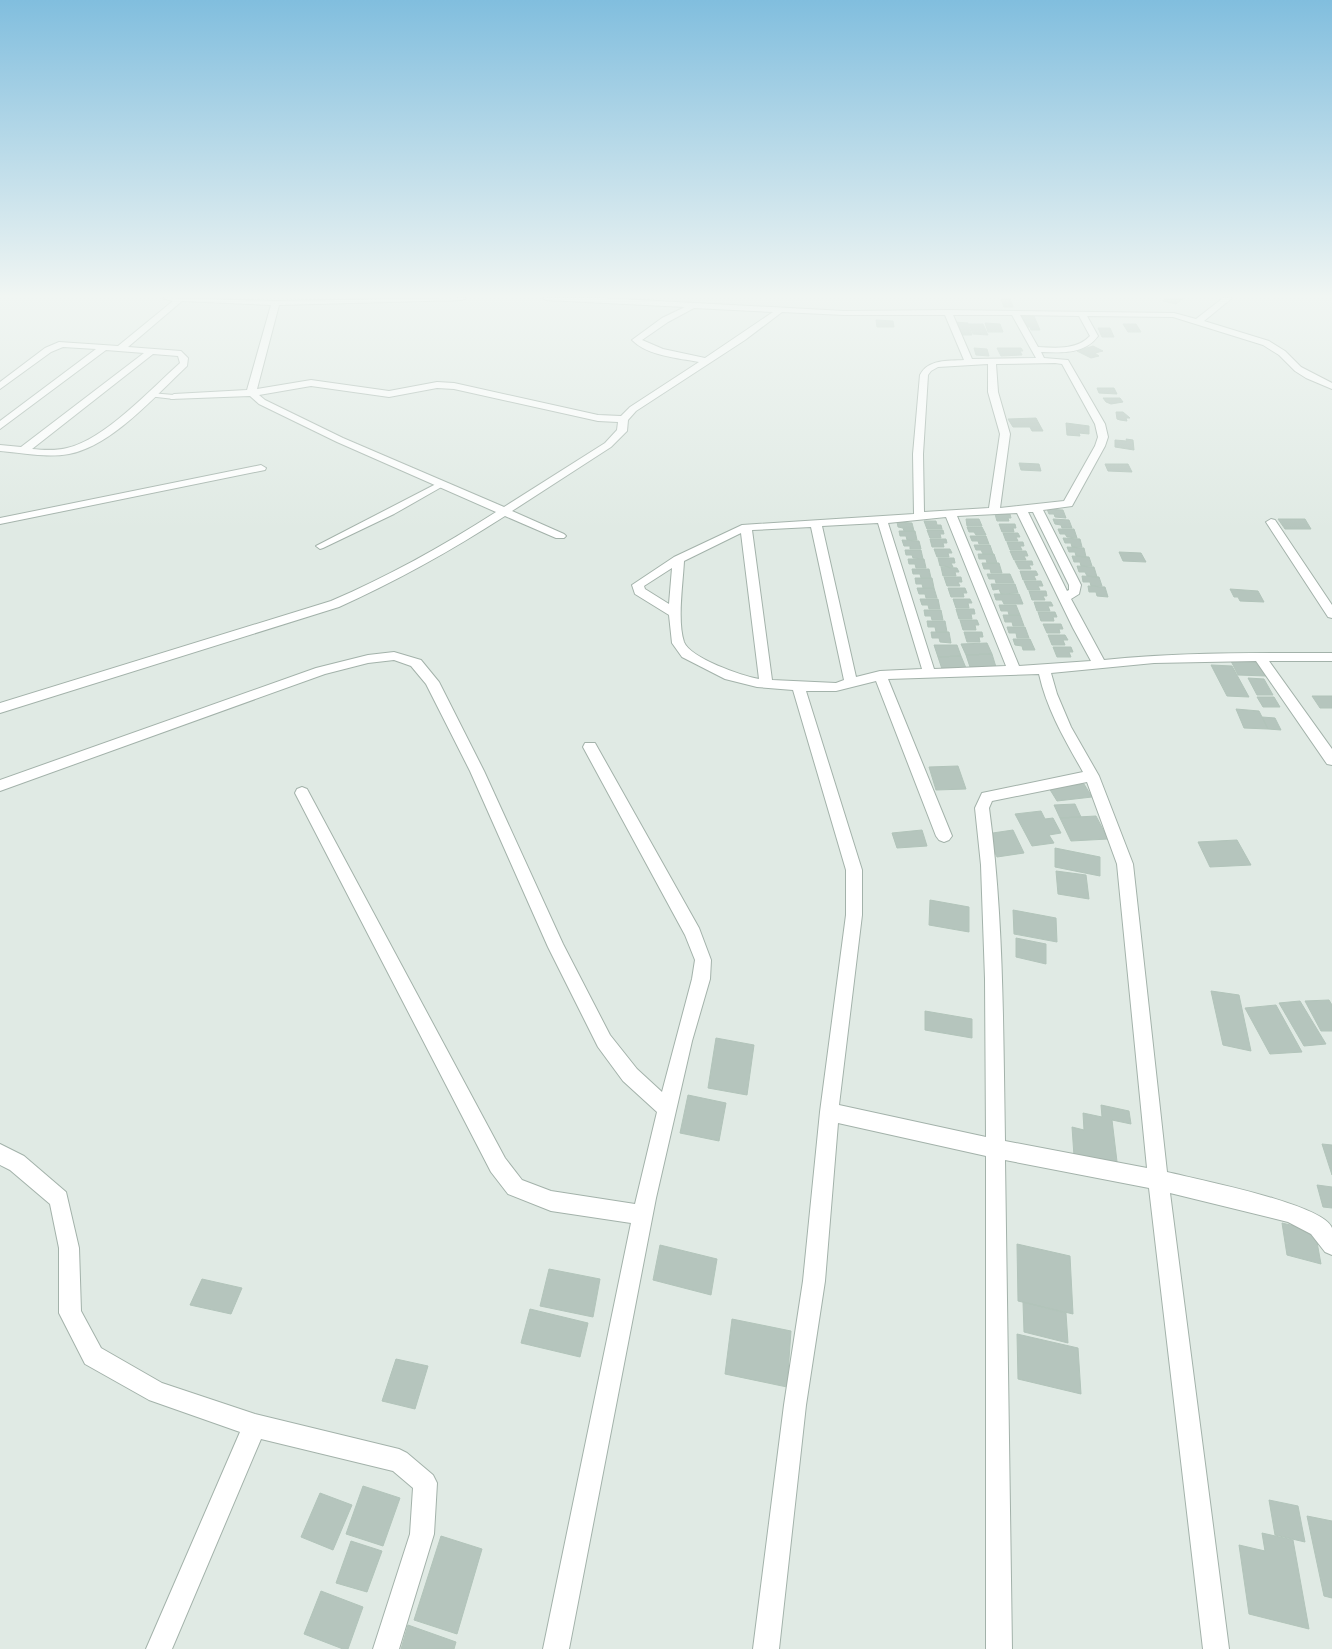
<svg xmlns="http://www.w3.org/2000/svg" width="1332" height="1649" viewBox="0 0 1332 1649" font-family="'Titillium Web',sans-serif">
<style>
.building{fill:#b5c5bd;stroke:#b2c4ba}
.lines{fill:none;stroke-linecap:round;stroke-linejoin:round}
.service-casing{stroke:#a3b2aa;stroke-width:2}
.minor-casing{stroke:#a3b2aa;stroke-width:2}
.service{fill:#fff;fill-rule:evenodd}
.minor{fill:#fff;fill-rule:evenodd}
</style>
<rect width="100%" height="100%" fill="#e0eae4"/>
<!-- building -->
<path class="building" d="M1166 298H1181L1183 299 1176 304 1163 301Z
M1001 299H1010L1013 307H1004Z
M1021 316H1034L1040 330H1031L1030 327H1025Z
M876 320 893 321 894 327H877Z
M954 322 968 323 972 335H958Z
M985 323 1000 324 1003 332H988Z
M969 324H983L988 335 973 334Z
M1123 324H1136L1141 332H1128Z
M1098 328H1110L1114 337H1102Z
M1093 346 1103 351 1095 353 1099 356 1091 358 1077 351Z
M974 348 987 349 989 356 976 355Z
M997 348H1021L1023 351H1020L1022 355 1001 356Z
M1097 388H1114L1117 394 1099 393Z
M1103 398H1120L1123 402 1111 404 1106 402Z
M1116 412H1123L1130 418H1126L1127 421 1120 420 1117 419Z
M1036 418 1043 431H1032L1030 427H1013L1008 419Z
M1066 423 1089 426V434L1079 433 1080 436 1067 435Z
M1126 439 1133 440 1134 450 1115 447V440L1127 441Z
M1019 463 1039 464 1041 471 1021 470Z
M1105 464H1128L1132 472 1108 471Z
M1047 509 1063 510 1066 518 1055 517 1054 514H1049Z
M995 514H1010L1011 518H1008L1009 521H997Z
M966 519H979L982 526H967Z
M1053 519 1069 520 1072 528H1062L1061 525 1055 524Z
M1278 519H1305L1311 529H1285Z
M924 521H936L937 525H941L942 529H927Z
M897 522 912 523 914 531H904L903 528 898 527Z
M999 524H1015L1016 528H1013L1014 532H1002Z
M967 527H982L986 535H976L974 532H969Z
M1058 529H1074L1077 538 1067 537 1065 534H1060Z
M927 530H943L944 534H940L941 538H930Z
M899 531H915L917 540H907L906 536H900Z
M1003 533H1018L1020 537H1016L1018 541H1006Z
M970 536H986L989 544H979L978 541H972Z
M1063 538 1080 539 1082 547H1072L1071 543H1065Z
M930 539H946L947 543H943L944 547H932Z
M902 540 919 541 921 549H910V546H904Z
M1007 542H1023L1024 546H1020L1022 550H1010Z
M974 545H990L993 554H983L981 550H976Z
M1067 547 1084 548 1086 557 1076 556 1075 552H1069Z
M934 549H950L952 553H948L949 557H937Z
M905 550H921L923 559 913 558 912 555H906Z
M1010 551H1026L1028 556H1024L1026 560H1014Z
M1119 552 1141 553 1146 562 1123 561Z
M978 554H994L997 563H987L986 559H979Z
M1072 556 1089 557 1092 566H1081L1080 562H1074Z
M938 558H954L955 563H951L953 567 940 566Z
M908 559H924L926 568H916L915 564H909Z
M1015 561H1032L1033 565H1029L1031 569H1019Z
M982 563H999L1002 573H991L990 569H984Z
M1077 566 1094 567 1097 577 1087 576 1085 572H1079Z
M941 567 957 568 959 572H955L956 576H943Z
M912 569H929L931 578H921L920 574H913Z
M1020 571H1036L1038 575 1034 576 1036 580H1023Z
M987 574H1010L1014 583H996L995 579H989Z
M1082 576 1099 577 1102 586H1091L1090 582H1083Z
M944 577H961L962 582H958L960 586H947Z
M915 578H932L934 588H923L922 584H916Z
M1024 581H1041L1043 586H1038L1040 590H1028Z
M991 584H1015L1018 593 1001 594 999 589 993 590Z
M1088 586 1105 587 1108 597 1097 596 1096 592H1089Z
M917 588H934L937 598H926L925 594H919Z
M948 588H965L967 593H963L964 597H951Z
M1230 589 1258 591 1264 602 1240 601 1238 597H1234Z
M1029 591H1046L1047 596H1043L1045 600H1032Z
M994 594H1019L1023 604H1004L1002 600H996Z
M920 599H938L940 609H929L928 605H922Z
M953 599H970L972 603H968L969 608H956Z
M1034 602H1051L1053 606H1048L1050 611H1037Z
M999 605H1016L1020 615H1009L1008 611H1001Z
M956 609H974L975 614H971L972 619H959Z
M924 610H941L943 620H932L931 616H925Z
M1038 612H1055L1057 617H1053L1054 621H1041Z
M1003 615H1020L1024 626H1013L1012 622H1005Z
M960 620H977L979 625H975L976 630H963Z
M927 621H945L947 632H936L935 627H928Z
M1043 624H1061L1063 629H1059L1060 633H1047Z
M1007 627H1025L1029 638H1017L1016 633H1009Z
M931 632H949L951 643 940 642 939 638H932Z
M964 632H982L983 637H979L980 642H967Z
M1048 635H1065L1068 640H1063L1065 645H1052Z
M1013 639H1030L1035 650H1023L1022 646 1015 645Z
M987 643 992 654 966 655 961 644Z
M934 645H957L961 656 938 657Z
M1053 647H1071L1073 652H1069L1071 657H1057Z
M992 654 996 667H970L966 655Z
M961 656 966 668 942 669 938 657Z
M1231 661 1259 662 1266 676 1238 675Z
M1211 665 1232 666 1249 697 1227 696Z
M1248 678 1264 679 1273 695H1257Z
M1312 696H1332V708H1320Z
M1257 697H1274L1280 707H1263Z
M1236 709 1259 711 1268 729 1244 728Z
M1262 717 1275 718 1281 730 1268 729Z
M958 766 966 789 936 790 929 767Z
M1084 784 1092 797 1057 801 1049 788Z
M1075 804 1081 817 1060 818 1054 805Z
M1041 811 1045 819 1053 818 1061 833 1049 835 1054 843 1032 846 1015 814Z
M1096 816 1108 839 1071 841 1060 818Z
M922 830 927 846 897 848 892 833Z
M1013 830 1024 853 997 857 986 834Z
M1237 840 1251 865 1210 867 1198 842Z
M1055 848 1100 857V876L1055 867Z
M1056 871 1086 875 1089 899 1058 894Z
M930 900 969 907V932L929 925Z
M1013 910 1056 918 1057 942 1014 934Z
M1016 938 1046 944V964L1016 957Z
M1211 991 1239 995 1251 1051 1223 1045Z
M1329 1000 1332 1005V1031H1321L1305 1001Z
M1300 1001 1326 1044 1304 1046 1279 1003Z
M1276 1005 1302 1052 1270 1054 1245 1008Z
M925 1011 972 1019V1038L925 1030Z
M716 1038 754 1045 747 1095 708 1088Z
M688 1095 726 1103 719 1141 680 1133Z
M1101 1105 1129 1111 1131 1124 1112 1120 1118 1170 1074 1156 1072 1127 1084 1130 1083 1113 1102 1117Z
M1322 1144 1332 1145V1175Z
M1317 1185 1332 1187V1208L1323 1207Z
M1282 1223 1315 1231 1321 1264 1287 1255Z
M1017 1244 1070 1256 1073 1314 1018 1301Z
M660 1245 717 1259 711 1295 653 1280Z
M549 1269 600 1279 593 1317 540 1306Z
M202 1279 242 1288 231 1314 190 1305Z
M1023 1302 1066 1313 1068 1343 1024 1332Z
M530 1309 588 1323 580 1357 521 1343Z
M732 1319 791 1331 787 1387 725 1374Z
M1017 1334 1078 1348 1081 1394 1018 1379Z
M396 1359 428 1366 415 1409 382 1401Z
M363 1486 400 1498 383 1546 346 1534Z
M320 1493 352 1505 333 1550 301 1537Z
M1269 1500 1298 1506 1305 1542 1275 1535Z
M1307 1516 1332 1521V1598L1324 1596Z
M1262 1533 1293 1540 1309 1629 1249 1614 1239 1545 1265 1551Z
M441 1536 482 1549 457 1634 414 1620Z
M351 1541 382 1551 367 1592 336 1583Z
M321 1591 363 1607 348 1649H343L304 1634Z
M408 1625 456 1642 454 1649H401Z"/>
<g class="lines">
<defs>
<path id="service" d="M150 393 174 395 177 397 174 399 148 396 147 395Z
M438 483 445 485 394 514 323 548 320 549 316 546Z"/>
<path id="minor" d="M162 298 276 301 466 298 462 300 279 305 257 389 311 380 389 391 437 382 454 383 598 415 621 416 630 407 699 362C678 358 648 356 632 340L662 318 685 307 546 300 542 298H602L844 311 948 310 1174 313 1196 319 1223 298H1232L1204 321 1269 341 1285 351 1301 367 1332 383V389L1306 378 1295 371 1279 355 1263 345 1173 317 1087 316 1098 336C1085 354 1062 353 1041 352L1044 358 1068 360 1105 424 1108 437 1105 446 1072 506 1043 510 1081 585 1079 594 1071 599 1104 660C1180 652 1255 653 1332 653V661H1269L1332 749V765L1327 764 1256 661 1154 663 1051 673 1057 694 1071 727 1099 776 1133 864 1167 1172C1195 1179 1324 1204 1332 1228 1332 1236 1332 1248 1332 1255L1325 1252 1311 1234 1288 1222 1170 1193 1229 1649H1203L1149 1188 1005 1160 1012 1649H986V1156L838 1123 825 1281 806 1405 779 1649H753L784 1405 803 1281 820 1112 846 915V870L793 690 757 687 725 679 682 657 672 643 669 615 635 594 632 585 674 557 742 525 914 514 913 454 920 375C928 359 948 361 964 360L945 315H844L782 312 745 340 636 411 628 420 627 431 611 447 512 511 564 534 566 536 564 538H556L505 516C452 550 397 581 339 607L0 713V703L331 601C389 576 443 546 496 512L337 442 259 404 250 396 171 399 169 397 174 394 247 390 271 305 182 301 128 347 181 351 188 358 187 366C156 395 112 446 69 454 46 458 23 453 0 451V445L21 447 144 353 106 350 0 429V421L96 349 63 347 51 352 0 389V382L45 348 59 342 118 346 173 301ZM694 308 773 312 705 358 663 349 642 340 668 322ZM953 315H1012L1036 358 972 359ZM1020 315 1079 316 1090 336C1077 350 1056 348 1038 347ZM153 354 178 356 180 363C151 389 104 440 67 448 56 451 43 450 32 449ZM1055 363 1062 364 1095 424 1098 437 1095 446 1064 501 1000 508 1010 434 998 392 996 364ZM988 364V392L1000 434 989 508 924 512 923 454 928 375 931 371 938 367ZM311 386 389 397 437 388 454 389 598 421 618 422 617 430 605 443 504 507 343 438 265 400 259 395ZM1028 512H1033L1069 585V590L1067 591ZM1017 513 1073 628 1091 661 1019 666 957 516ZM946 517 1006 666 934 669 888 523ZM878 523 922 669 880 671 856 677 822 526ZM811 527 844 680 836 683 772 680 752 530ZM741 533 759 679C742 676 690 658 684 642 677 621 683 583 684 561ZM672 568 669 604 645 589 644 586ZM1039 674C1047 710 1065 740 1083 772L982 793 975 808 981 865 985 979 986 1137 839 1105 862 915V870L806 691H836L876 681 936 836 939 840 944 842 949 840 952 836 888 679ZM1087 782 1117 864 1147 1168 1005 1141C1003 1030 1004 918 989 808L992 801Z
M261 465 266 468 265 470 0 524V518Z
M1271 519 1275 520 1332 605V618L1328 617 1266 522Z
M394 652 421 660 439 682 484 771 563 944 610 1035 637 1069 662 1092 692 979 695 960 685 935 583 747 585 743H595L699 928 711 960 710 979 692 1041 656 1198 569 1649H543L631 1223 551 1211 508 1194 491 1172 295 793 297 789 302 787 307 789 505 1158 522 1180 551 1191 635 1204 657 1112 623 1081 598 1047 548 947 470 771 426 684 411 666 394 660 368 663 325 674 0 791V780L316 668 368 655Z
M0 1144 24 1156 66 1192 79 1248 81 1311 101 1348 162 1383 255 1414 399 1449 407 1453 433 1475 437 1483 434 1534 399 1649H373L410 1534 413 1488 393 1471 261 1439 172 1649H146L240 1432 149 1400 85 1364 59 1313V1248L50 1204 10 1170 0 1165Z"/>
</defs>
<!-- service casing -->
<use href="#service" class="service-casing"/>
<!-- minor casing -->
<use href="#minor" class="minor-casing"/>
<!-- service -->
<use href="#service" class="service"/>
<!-- minor -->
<use href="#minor" class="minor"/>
</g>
<!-- sky -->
<linearGradient id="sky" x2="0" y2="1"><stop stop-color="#81bede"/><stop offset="0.56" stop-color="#f1f6f3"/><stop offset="1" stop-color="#f1f6f3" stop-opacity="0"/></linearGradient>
<rect width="1332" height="529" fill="url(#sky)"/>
</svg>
